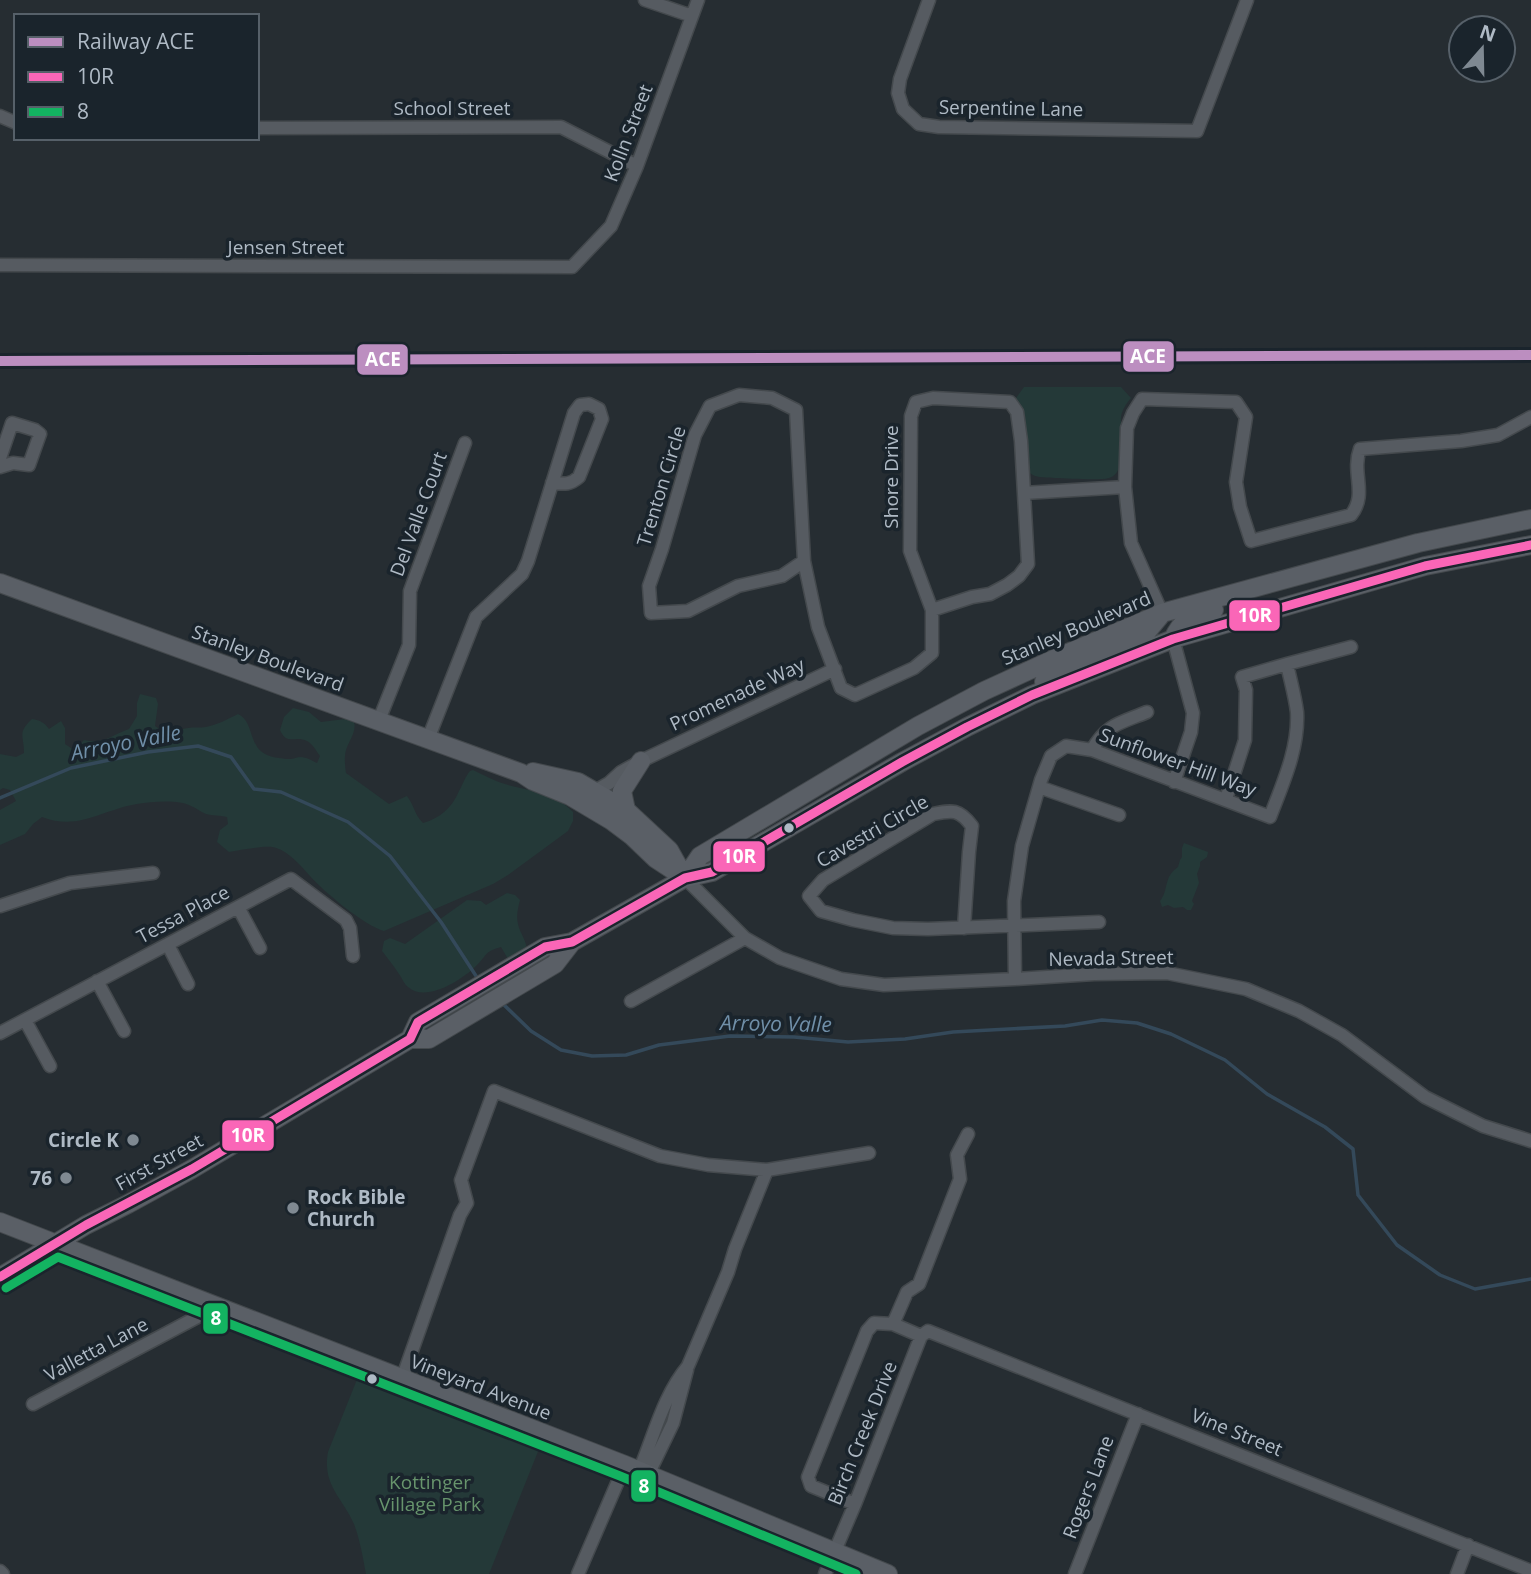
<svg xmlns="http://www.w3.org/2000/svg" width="1531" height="1574" viewBox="0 0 1531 1574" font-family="'Open Sans',sans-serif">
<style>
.green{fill:#243938}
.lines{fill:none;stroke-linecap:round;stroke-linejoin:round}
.stream{stroke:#34495a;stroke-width:3.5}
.street-casing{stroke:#44494d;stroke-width:15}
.secondary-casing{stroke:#44494d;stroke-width:20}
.street{stroke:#565b61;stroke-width:12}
.secondary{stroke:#5a5f66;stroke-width:18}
.bus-1-casing{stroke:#1a242c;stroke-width:14}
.bus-2-casing{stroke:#1a242c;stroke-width:14}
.bus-1{stroke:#fa66b7;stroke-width:9}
.bus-2{stroke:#13b361;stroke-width:9}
.rail-1-casing{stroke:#1a242c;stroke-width:16}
.rail-1{stroke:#bc8ec0;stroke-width:10}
.bus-dot{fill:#afbac5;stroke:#1a242c;stroke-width:2.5}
.poi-dot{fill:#7f8992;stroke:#1a242c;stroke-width:2.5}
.labels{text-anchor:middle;stroke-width:7;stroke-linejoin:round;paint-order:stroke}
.street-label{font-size:19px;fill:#afbac5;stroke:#1a242c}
.poi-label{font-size:19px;font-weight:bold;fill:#afbac5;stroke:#1a242c;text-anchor:end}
.park-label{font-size:19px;fill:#67946c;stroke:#1a242c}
.water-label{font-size:21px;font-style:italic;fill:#708fa8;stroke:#1a242c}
.line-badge{stroke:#1a242c;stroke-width:2.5}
.badge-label{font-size:19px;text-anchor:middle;font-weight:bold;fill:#fff}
</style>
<rect width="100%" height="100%" fill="#262d32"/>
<!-- green -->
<path class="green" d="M1024 387H1121L1131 398C1126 404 1122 410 1121 417 1120 433 1128 473 1109 478 1098 481 1068 478 1055 478 1043 477 1032 479 1026 468 1025 447 1029 415 1016 398Z
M140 694 156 698 158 704 155 726C166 735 175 730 188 728 194 727 200 728 206 727 217 725 228 719 238 714 253 721 249 742 262 752 268 757 282 759 290 759 294 759 297 757 301 757 306 757 313 761 317 763L320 756C316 751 313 744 307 741 295 735 287 746 280 730L284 717 293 708 309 712 321 722 353 718C358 731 350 738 346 750 344 757 345 766 346 773L389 804 407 796C415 807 414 814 423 823 440 818 452 808 459 791 463 784 465 777 470 771L473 770C484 775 494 781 505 784 531 792 553 790 573 812V821L568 831 508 875 493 884 384 931C365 926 324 892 310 876 301 866 287 849 272 847 262 846 240 850 229 852L217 842 220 830 228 824 227 817C220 815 212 816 206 814 201 812 196 808 191 806 177 799 153 802 137 804 101 810 79 831 42 817L33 824 25 834 0 845V810L16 801 10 790 3 788 0 790V754L16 757 24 753C24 735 17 733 32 719 40 720 45 723 49 729L61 721 65 728V744L74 750 84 740C104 745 111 735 129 729L137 716V703Z
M1184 843 1208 852 1207 857 1200 862V866L1197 874 1199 883 1192 901 1194 904 1191 910H1187L1183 907 1174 908 1168 905 1162 907 1160 901C1169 890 1163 877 1178 867L1180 860 1182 857V848Z
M507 893 515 895 520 900C518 908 516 916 518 924 520 934 527 940 527 952L508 959 501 947C483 952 488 955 476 966 462 980 426 1003 408 987 404 984 402 978 399 974 394 966 388 959 382 951L384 941 390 938 405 944 467 900 481 901 486 905Z
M358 1377 539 1449 489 1574H366C363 1558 360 1540 354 1524 342 1497 322 1485 328 1452Z"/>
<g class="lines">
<!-- stream -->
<path class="stream" d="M0 798 71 768 148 752 198 746 231 757 254 789 281 792 348 822 390 856 441 922 478 979
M501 1002 531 1031 561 1050 592 1056 626 1055 659 1045 730 1036 794 1037 848 1042 905 1039 953 1032 1065 1026 1102 1020 1137 1023 1171 1034 1225 1060 1267 1094 1325 1127 1353 1149 1358 1195 1397 1245 1440 1275 1475 1289 1531 1279"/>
<defs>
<path id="street" d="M645 0 692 16
M929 0 900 79 898 93 903 109 919 124 939 127 1197 131 1247 0
M0 116 16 123
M257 128 561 127 637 166
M0 265 572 267 611 226 637 166 698 0
M739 395 772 398 796 410 804 561 782 576 738 586 688 611 651 613 649 586 662 549 695 435 710 406Z
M0 458 12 423 35 430 40 434 29 465 13 463 0 467
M1024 493 1125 487
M804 561 818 627 841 688 855 695 914 668 932 653V610L910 551 911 416 916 402 933 398 1010 402 1017 412 1021 441 1028 564 1019 576 1007 585 990 594 972 597 932 610
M1162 613 1131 543 1125 487 1127 428 1133 413 1142 399 1236 402 1246 417 1236 482 1240 507 1251 541 1351 515C1368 494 1351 473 1360 449L1461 441 1498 435 1531 417
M1173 639 1193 713 1191 732 1174 782
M379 720 409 645 410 591 465 443
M428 739 476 617 522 574 528 561 574 413 580 405 589 404 599 409 602 419 579 477C570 485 564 484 552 483
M1092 750C1106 724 1121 723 1147 712
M1039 787 1119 815
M595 791 609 783 621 772 641 761 835 669
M1226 799 1245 740 1246 690 1242 677 1287 664 1351 647
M685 878 745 938 780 958 841 979 884 985 1015 979 1094 974 1167 973 1246 989 1299 1011 1342 1035 1425 1097 1483 1126 1531 1141
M0 906 70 883 153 873
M238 907 260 948
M964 928 969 852 972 826C959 809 953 810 933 814L823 880 809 896 821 911 853 920 893 928 928 929 1099 922
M168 945 188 984
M1015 979 1014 901 1022 846 1041 780 1051 756 1066 746 1092 750 1270 817C1283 783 1299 748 1297 712 1295 696 1290 679 1287 664
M97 981 124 1031
M631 1001 745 938
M25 1020 50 1066
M0 1033 291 879 346 920 350 928 353 956
M893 1324 907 1292 919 1284 960 1179 957 1155 968 1134
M402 1379 460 1215 467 1203 461 1180 494 1091 660 1156 708 1165 767 1170 869 1153
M33 1404 203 1314 211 1305
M639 1471C654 1436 663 1396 688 1366L728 1272 735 1249 767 1170
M648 1475 673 1423 687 1370
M855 1504 811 1486 808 1477 867 1331 874 1323 893 1324 921 1336
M0 1571 3 1574
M578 1574 625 1465
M825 1574 855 1504 921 1336 928 1331 1531 1571
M1075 1574 1138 1414
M1457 1574 1468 1545"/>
<path id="secondary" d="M0 583 521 773 533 781 570 796 612 821 632 836 656 859 685 878
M1173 639C1182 618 1193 616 1214 610
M1044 682 1076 664 1145 634 1160 616
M533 772 578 782 626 810 669 850 683 875
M626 810 622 791 641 761
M685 878 700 856 918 726 984 691 1056 658 1162 613 1418 543 1531 519
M410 1039 418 1022 545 947 572 942 685 878 712 872 902 762 967 727 1032 695 1173 639 1425 566 1531 545
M0 1222 625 1465 888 1574
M0 1277 86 1225 128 1204 192 1169 410 1039H429L555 964 572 942"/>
</defs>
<!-- street casing -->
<use href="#street" class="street-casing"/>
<!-- secondary casing -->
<use href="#secondary" class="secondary-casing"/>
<!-- street -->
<use href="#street" class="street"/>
<!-- secondary -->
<use href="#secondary" class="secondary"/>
<defs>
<path id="bus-1" d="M0 1277 86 1225 192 1169 410 1039 418 1022 545 947 572 942 685 878 712 872 902 762 967 727 1032 695 1173 639 1425 566 1531 545"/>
<path id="bus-2" d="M6 1288 58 1257 620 1476 856 1574"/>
</defs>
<!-- bus-1 casing -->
<use href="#bus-1" class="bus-1-casing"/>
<!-- bus-2 casing -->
<use href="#bus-2" class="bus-2-casing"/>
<!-- bus-1 -->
<use href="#bus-1" class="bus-1"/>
<!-- bus-2 -->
<use href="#bus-2" class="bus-2"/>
<defs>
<path id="rail-1" d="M0 361 1531 355"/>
</defs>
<!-- rail-1 casing -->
<use href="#rail-1" class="rail-1-casing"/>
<!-- rail-1 -->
<use href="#rail-1" class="rail-1"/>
</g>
<!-- markers -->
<g class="bus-dot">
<circle cx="789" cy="828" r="6"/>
<circle cx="372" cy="1379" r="6"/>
</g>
<g class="poi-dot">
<circle cx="133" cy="1140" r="7"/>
<circle cx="66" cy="1178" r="7"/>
<circle cx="293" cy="1208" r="7"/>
</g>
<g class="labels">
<!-- street labels -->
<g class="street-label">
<text x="452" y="115">School Street</text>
<text transform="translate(1011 108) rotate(1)" y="7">Serpentine Lane</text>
<text transform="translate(628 133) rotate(-69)" y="7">Kolln Street</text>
<text x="286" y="254">Jensen Street</text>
<text transform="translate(891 477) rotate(-90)" y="7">Shore Drive</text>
<text transform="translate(661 486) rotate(-73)" y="7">Trenton Circle</text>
<text transform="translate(418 514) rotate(-70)" y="7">Del Valle Court</text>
<text transform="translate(1076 628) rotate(-23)" y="7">Stanley Boulevard</text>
<text transform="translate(268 658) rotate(20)" y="7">Stanley Boulevard</text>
<text transform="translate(737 694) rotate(-25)" y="7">Promenade Way</text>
<text transform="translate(1178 762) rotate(20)" y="7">Sunflower Hill Way</text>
<text transform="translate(872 831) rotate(-30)" y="7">Cavestri Circle</text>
<text transform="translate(183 914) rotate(-28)" y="7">Tessa Place</text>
<text transform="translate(1111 958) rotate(-1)" y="7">Nevada Street</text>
<text transform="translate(159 1162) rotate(-29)" y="7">First Street</text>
<text transform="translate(96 1349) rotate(-28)" y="7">Valletta Lane</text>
<text transform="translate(481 1387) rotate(21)" y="7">Vineyard Avenue</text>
<text transform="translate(1237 1432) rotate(22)" y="7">Vine Street</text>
<text transform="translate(862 1433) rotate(-68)" y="7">Birch Creek Drive</text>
<text transform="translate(1088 1487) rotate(-69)" y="7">Rogers Lane</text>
</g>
<!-- poi labels -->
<g class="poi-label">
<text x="119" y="1147">Circle K</text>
<text x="52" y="1185">76</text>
<text x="307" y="1204" text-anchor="start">Rock Bible<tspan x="307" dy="22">Church</tspan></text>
</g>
<!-- park labels -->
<g class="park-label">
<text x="430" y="1489">Kottinger<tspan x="430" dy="22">Village Park</tspan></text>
</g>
<!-- water labels -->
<g class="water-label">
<text transform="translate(126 743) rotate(-11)" y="7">Arroyo Valle</text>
<text transform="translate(776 1024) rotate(1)" y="7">Arroyo Valle</text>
</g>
</g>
<g class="line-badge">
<rect x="1122" y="340" width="53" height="33" rx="7" fill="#bc8ec0"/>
<rect x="356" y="343" width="53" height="33" rx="7" fill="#bc8ec0"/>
<rect x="1228" y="599" width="53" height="33" rx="7" fill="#fa66b7"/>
<rect x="712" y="840" width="54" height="33" rx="7" fill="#fa66b7"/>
<rect x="221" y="1119" width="54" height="33" rx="7" fill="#fa66b7"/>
<rect x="202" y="1302" width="27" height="33" rx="7" fill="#13b361"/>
<rect x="630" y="1469" width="27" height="34" rx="7" fill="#13b361"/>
</g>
<g class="badge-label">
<text x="1148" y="363">ACE</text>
<text x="383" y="366">ACE</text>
<text x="1255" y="622">10R</text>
<text x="739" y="863">10R</text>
<text x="248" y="1142">10R</text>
<text x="216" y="1325">8</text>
<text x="644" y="1493">8</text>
</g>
<!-- legend -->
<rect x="14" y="14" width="245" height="126" fill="#1a242c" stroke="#566069" stroke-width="2"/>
<rect x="28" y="37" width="35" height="10" fill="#bc8ec0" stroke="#566069" stroke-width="2"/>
<text x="77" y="49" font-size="21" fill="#afbac5">Railway ACE</text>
<rect x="28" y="72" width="35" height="10" fill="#fa66b7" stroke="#566069" stroke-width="2"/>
<text x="77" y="84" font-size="21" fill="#afbac5">10R</text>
<rect x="28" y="107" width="35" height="10" fill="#13b361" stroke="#566069" stroke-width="2"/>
<text x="77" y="119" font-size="21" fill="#afbac5">8</text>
<!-- north arrow -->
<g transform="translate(1482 49) rotate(20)"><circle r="33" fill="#1a242c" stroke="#566069" stroke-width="2"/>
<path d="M0-5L12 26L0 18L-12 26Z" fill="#7f8992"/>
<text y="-10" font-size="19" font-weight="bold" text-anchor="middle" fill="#afbac5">N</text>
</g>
</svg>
